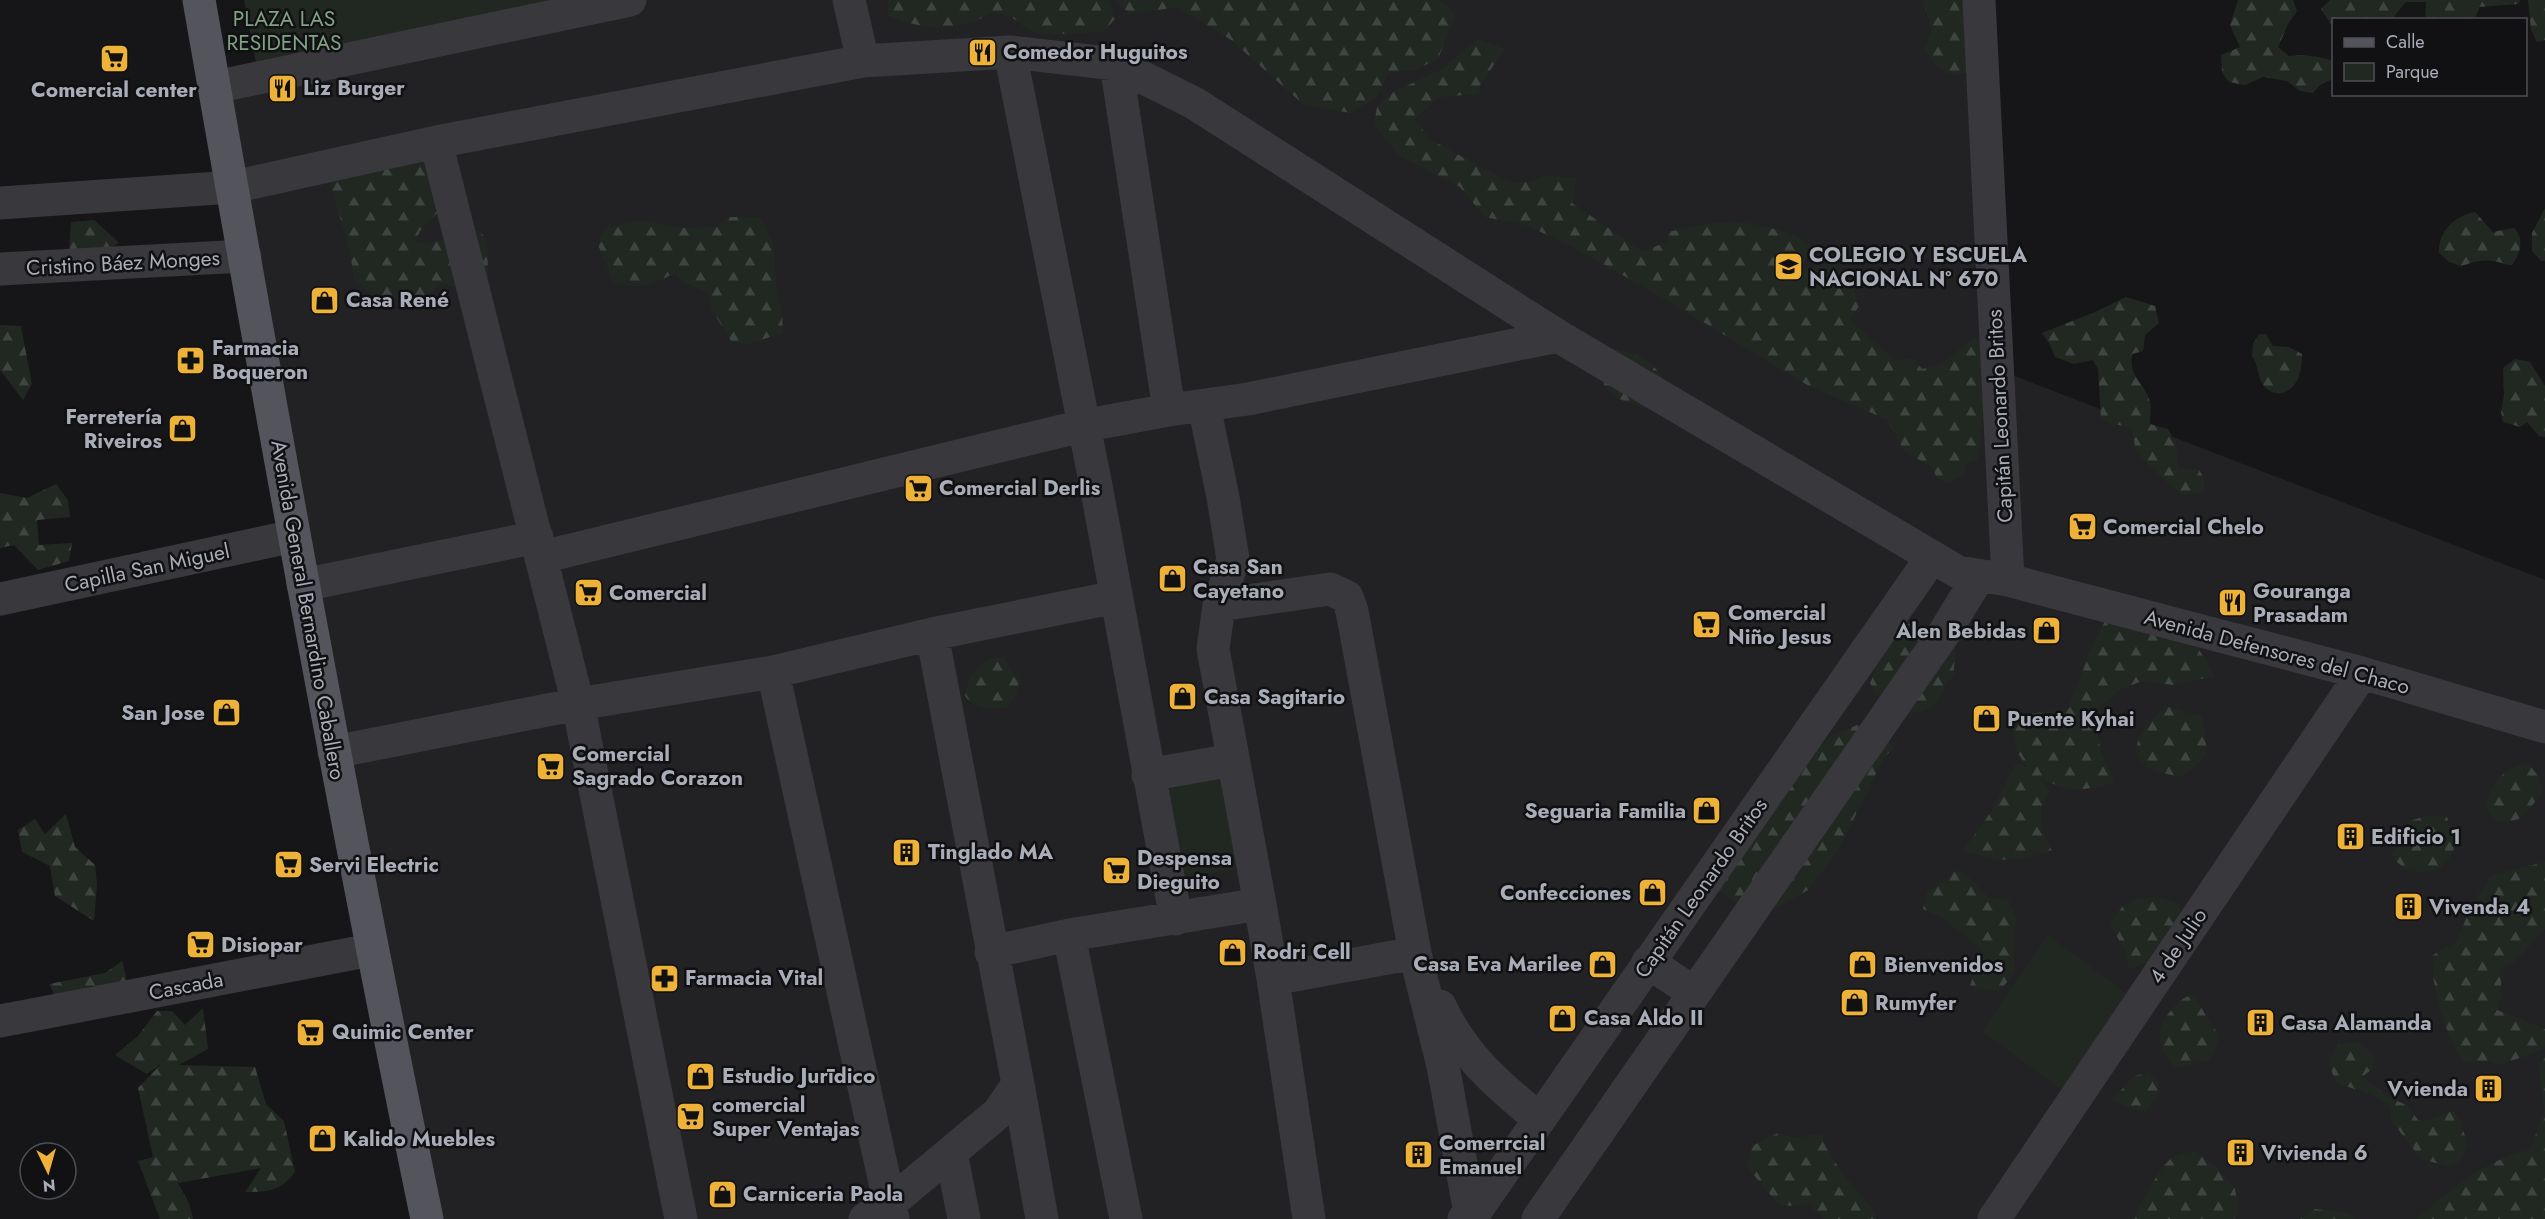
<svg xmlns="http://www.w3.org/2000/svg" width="2545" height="1219" viewBox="0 0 2545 1219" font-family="Jost,sans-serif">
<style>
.built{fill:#222225}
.forest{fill:url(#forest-firs)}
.green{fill:#212822}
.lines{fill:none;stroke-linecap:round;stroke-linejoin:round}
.minor{stroke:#38383d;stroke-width:33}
.major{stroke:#54555c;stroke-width:33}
.labels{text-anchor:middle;stroke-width:5;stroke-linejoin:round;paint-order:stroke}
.park-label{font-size:21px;fill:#80a383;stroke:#111113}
.poi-label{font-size:21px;font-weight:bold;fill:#a9adb8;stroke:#111113;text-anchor:start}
.street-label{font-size:21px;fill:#a9adb8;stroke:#111113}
</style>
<defs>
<pattern id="forest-firs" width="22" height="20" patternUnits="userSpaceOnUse" patternTransform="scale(1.5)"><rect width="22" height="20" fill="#212822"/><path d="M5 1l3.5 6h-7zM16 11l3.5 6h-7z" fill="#3e4440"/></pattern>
</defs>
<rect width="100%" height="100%" fill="#161618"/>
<!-- built -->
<path class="built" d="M610 0H1967L1983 364 2545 580V1219H426L215 87Z"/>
<!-- forest -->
<path class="forest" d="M888 0H1108L1115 19 1103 32C1087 32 1047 37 1034 32 1020 27 1011 11 994 13 987 14 980 20 973 22 944 30 916 28 888 16Z
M1115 0H1439L1448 6 1455 16 1438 59 1415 70 1389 72 1376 98 1350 113 1303 104 1231 40 1178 7 1130 14Z
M1923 0H1979L1983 69C1948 77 1946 79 1924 50L1932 31Z
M2238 0H2293L2297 11 2288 24 2278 47 2289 56C2304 54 2319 56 2333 61V79L2320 85 2313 93 2300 91 2287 81 2263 77 2245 85 2229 82 2222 72 2221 55 2240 47 2230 25Z
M2330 0H2521L2518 4 2479 7 2475 20 2425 19 2426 2H2406L2392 19 2334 20 2333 27 2321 9Z
M2528 0H2545V40L2537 42 2531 30Z
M1477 39 1504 49 1480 86 1479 94 1438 97 1414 120 1433 141 1511 183 1530 182 1545 176 1576 178 1572 203 1643 252 1668 241V232C1711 222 1735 217 1778 230 1792 234 1801 235 1810 247L1802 265 1809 270 1830 262C1848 276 1854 284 1859 306L1850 320 1894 360 1913 359 1922 369 1943 363 1974 338 1982 341C1983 381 1985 421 1977 460L1965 464V474L1948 483 1937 477 1930 466 1904 451 1888 420 1809 386 1670 302 1575 248 1526 225 1485 217 1460 187 1400 156 1374 124 1377 107 1393 92 1441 70Z
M426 157 442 208 420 231 415 242 430 244 451 236 478 230 487 239 488 278C470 291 462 290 441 283L425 298 378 299 354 280C351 246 338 213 329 180Z
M2545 208V261H2541L2532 251V233Z
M2475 212 2493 232 2514 228C2525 239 2520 254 2512 265 2504 265 2499 261 2492 261 2481 259 2471 263 2461 266L2449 262 2439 253C2438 232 2454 216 2475 212Z
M728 217H760L773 244 777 296 782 313 783 333 747 344 731 341 712 310 707 292 682 282 675 273C651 285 641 290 614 282L598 245 604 230 629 222 645 221 685 228 718 227Z
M94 220 119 243 68 266 71 222Z
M2126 297 2155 306 2159 323 2145 335 2143 351 2132 354C2129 378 2142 380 2149 399 2152 405 2150 417 2150 424L2168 429 2176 445 2178 469 2199 470 2204 478V491C2198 493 2191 496 2186 495 2176 494 2146 460 2136 452L2132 428 2110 423 2101 418 2098 369 2093 360 2074 364 2055 357 2049 343 2042 333 2095 312Z
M0 325 21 326 32 384 23 400 0 370Z
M2260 334H2266L2273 346 2289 347 2302 354C2302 368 2299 390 2281 393 2275 394 2268 391 2264 386 2257 377 2259 366 2252 356L2253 343Z
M1609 348C1634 350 1658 363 1667 386L1650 409C1626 404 1611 398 1598 376Z
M2515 359 2530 362 2545 386V437L2539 436 2527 422 2520 427 2503 422 2501 412 2504 395 2503 368Z
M56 484 68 500 70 517 37 520 39 545 72 543 69 561 38 570 14 545 0 548V493L27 498Z
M2106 620 2195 643 2215 676 2173 685 2142 681 2119 690 2084 722 2097 725 2100 749 2114 783C2082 791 2069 793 2039 777L2049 791C2037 816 2038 826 2052 851L2025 858 1999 860 1963 851 1993 809 2016 764 2027 767 2017 752 2013 728 2028 714 2068 709 2095 639Z
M1902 624H1917L1953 638C1958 652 1953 661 1954 675 1943 686 1946 686 1939 699 1931 714 1910 713 1896 714L1879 699 1870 683 1876 669 1874 658Z
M1003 657 1019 681 1016 696 1006 708C989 708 976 710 965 696 969 673 978 660 1003 657Z
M2166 706 2202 717C2208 754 2212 756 2179 777 2170 774 2156 773 2148 767 2120 748 2151 721 2166 706Z
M1862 723 1873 724 1894 748 1884 757 1839 849 1808 890 1759 918 1729 897 1710 886 1796 767 1833 735Z
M2528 764 2538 775 2542 793C2524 814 2525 825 2494 820L2485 806C2494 783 2501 767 2528 764Z
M66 814 75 847 95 865 97 884 94 921 55 896 50 866 22 852 18 830 35 819 45 834Z
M2426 816 2447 817 2456 845 2450 857 2439 870C2416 873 2408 876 2392 856L2410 821Z
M2545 862V929L2516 960 2500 970 2502 994 2497 1010 2545 1029V1047L2534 1053 2499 1065 2486 1061 2463 1062C2446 1035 2430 987 2433 955L2456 942 2473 903 2492 875Z
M1955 871 1963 872 1989 898 2008 900 2016 918 2013 941 2015 972 1999 992 1970 986 1982 949 1941 917 1923 909 1927 891 1945 881Z
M2138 898H2161L2178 903 2184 922 2149 962 2129 969 2125 951 2110 924 2122 907Z
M122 961 129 988 91 986 56 999 49 984 105 973Z
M2194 995C2203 1009 2208 1023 2220 1035L2210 1060 2175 1068C2156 1045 2153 1029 2175 1006 2182 999 2184 997 2194 995Z
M203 1008 208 1049 179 1065 255 1067 266 1104 284 1121 295 1172C281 1191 268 1192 245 1192L261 1168 178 1183 189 1203 193 1219H160L138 1161 153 1157 138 1088 162 1063 147 1074 115 1055 138 1036 157 1011H172L185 1025Z
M2357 1042 2374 1054 2372 1069 2362 1077 2387 1096 2408 1106 2418 1120 2424 1122 2452 1111 2459 1118 2468 1145 2462 1159 2450 1167 2421 1159 2391 1120 2390 1107 2377 1097 2337 1083C2329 1068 2327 1058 2339 1044Z
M2545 1055V1219H2417C2450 1190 2486 1159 2530 1150L2544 1111 2539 1067Z
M2149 1072 2159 1083 2157 1097 2145 1112 2127 1107 2113 1099 2134 1076Z
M1778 1133 1796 1138 1821 1134C1834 1167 1853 1187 1876 1213L1875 1219H1824L1807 1203 1795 1206 1779 1205 1747 1167 1752 1146Z
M2195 1151 2218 1169 2235 1189 2239 1212 2234 1219H2134C2137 1207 2162 1164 2172 1158 2178 1154 2188 1153 2195 1151Z
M2315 1209 2348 1213 2355 1219H2300Z"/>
<!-- green -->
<path class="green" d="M244 0H591L257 68Z
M1221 769 1243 868 1186 878 1166 780Z
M2048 935 2135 1000 2070 1096 1982 1031Z"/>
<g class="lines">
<!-- minor -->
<path class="minor" d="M849 0 863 61
M1979 0 2008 580
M1010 52 1097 491 1176 919
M1116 64 1169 410
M215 87 630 0
M436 142 578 704 681 1219
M0 203 233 187 436 142 863 61 1010 52 1116 64 1194 103 1558 336 1958 572 2008 580 2190 628 2362 673 2545 727
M0 269 245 256
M1204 406 1223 497 1233 559 1219 605 1213 649 1260 904
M542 557 1082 426 1169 410 1248 399 1558 336
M303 585 537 537
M0 599 294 536
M1219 605 1330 589 1347 597 1352 611 1415 953 1443 1066 1471 1218 1464 1219
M773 672 893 1219
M334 752 578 704 773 672 932 634 1116 597
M1148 775 1232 760
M1069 935 1126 1219
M991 952 1069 935 1260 904 1273 979 1415 953
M1648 962 1694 993
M1273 979 1309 1219
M1440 1006C1464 1057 1497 1084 1539 1119
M0 1021 371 950
M1018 1084 1042 1219
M951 1152 964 1219
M865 1219 889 1204 998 1113 1018 1084 932 634
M1470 1219 1932 557
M1538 1219 1944 633 1979 576
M1994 1219 2362 673"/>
<!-- major -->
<path class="major" d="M199 0C270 407 343 814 427 1219"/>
</g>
<!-- icons -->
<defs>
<symbol id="restaurant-square" viewBox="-11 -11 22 22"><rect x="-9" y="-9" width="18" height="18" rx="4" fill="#eeb239" stroke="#111113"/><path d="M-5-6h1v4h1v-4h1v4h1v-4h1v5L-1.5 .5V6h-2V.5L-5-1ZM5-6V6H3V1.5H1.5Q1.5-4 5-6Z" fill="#111"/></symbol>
<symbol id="supermarket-square" viewBox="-11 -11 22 22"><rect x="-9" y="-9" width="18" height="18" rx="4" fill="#eeb239" stroke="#111113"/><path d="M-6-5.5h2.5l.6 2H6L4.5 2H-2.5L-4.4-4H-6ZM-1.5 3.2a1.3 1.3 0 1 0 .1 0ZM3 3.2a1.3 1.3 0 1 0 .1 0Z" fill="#111"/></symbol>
<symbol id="school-square" viewBox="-11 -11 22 22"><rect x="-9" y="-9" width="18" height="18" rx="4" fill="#eeb239" stroke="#111113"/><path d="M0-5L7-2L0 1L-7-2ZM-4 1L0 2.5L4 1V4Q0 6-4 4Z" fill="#111"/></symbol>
<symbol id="shop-square" viewBox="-11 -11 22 22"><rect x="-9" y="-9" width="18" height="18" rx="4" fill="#eeb239" stroke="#111113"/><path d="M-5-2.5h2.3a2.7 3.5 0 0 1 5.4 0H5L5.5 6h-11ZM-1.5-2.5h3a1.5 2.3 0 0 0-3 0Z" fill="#111"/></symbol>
<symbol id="pharmacy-square" viewBox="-11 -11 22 22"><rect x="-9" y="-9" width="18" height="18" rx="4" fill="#eeb239" stroke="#111113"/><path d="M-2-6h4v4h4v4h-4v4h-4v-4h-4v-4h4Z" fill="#111"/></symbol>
<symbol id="building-square" viewBox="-11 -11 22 22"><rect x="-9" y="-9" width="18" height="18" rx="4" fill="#eeb239" stroke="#111113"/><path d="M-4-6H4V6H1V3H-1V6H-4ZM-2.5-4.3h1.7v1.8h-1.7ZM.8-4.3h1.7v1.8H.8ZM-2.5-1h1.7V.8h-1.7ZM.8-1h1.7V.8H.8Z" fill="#111"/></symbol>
</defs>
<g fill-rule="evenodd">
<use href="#restaurant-square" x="966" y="36" width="33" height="33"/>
<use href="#supermarket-square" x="98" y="42" width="33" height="33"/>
<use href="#restaurant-square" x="266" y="72" width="33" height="33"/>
<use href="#school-square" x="1772" y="250" width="33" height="33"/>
<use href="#shop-square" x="308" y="284" width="33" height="33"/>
<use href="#pharmacy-square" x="174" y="344" width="33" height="33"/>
<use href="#shop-square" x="166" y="412" width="33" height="33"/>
<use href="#supermarket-square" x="902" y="472" width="33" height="33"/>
<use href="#supermarket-square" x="2066" y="510" width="33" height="33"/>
<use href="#shop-square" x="1156" y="562" width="33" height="33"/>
<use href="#supermarket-square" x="572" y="576" width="33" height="33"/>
<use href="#restaurant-square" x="2216" y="586" width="33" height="33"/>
<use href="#supermarket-square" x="1690" y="608" width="33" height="33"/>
<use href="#shop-square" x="2030" y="614" width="33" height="33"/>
<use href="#shop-square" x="1166" y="680" width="33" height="33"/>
<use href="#shop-square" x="210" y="696" width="33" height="33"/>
<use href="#shop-square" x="1970" y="702" width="33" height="33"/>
<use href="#supermarket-square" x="534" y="750" width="33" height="33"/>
<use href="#shop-square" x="1690" y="794" width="33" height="33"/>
<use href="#building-square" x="2334" y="820" width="33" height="33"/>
<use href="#building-square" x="890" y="836" width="33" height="33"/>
<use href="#supermarket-square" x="272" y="848" width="33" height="33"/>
<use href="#supermarket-square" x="1100" y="854" width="33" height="33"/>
<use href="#shop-square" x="1636" y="876" width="33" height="33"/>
<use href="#building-square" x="2392" y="890" width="33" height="33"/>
<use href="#supermarket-square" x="184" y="928" width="33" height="33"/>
<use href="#shop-square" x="1216" y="936" width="33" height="33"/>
<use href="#shop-square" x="1586" y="948" width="33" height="33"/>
<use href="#shop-square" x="1846" y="948" width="33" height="33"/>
<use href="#pharmacy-square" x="648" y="962" width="33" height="33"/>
<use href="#shop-square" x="1838" y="986" width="33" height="33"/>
<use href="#shop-square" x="1546" y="1002" width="33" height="33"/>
<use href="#building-square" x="2244" y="1006" width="33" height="33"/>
<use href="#supermarket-square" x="294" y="1016" width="33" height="33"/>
<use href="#shop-square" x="684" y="1060" width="33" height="33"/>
<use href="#building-square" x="2472" y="1072" width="33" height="33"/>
<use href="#supermarket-square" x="674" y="1100" width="33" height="33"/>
<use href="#shop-square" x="306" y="1122" width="33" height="33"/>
<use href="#building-square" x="2224" y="1136" width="33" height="33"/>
<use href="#building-square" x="1402" y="1138" width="33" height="33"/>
<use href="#shop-square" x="706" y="1178" width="33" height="33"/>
</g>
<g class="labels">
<!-- park labels -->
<g class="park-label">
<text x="284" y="26">PLAZA LAS<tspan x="284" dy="24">RESIDENTAS</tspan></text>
</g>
<!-- poi labels -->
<g class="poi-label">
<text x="1003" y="59">Comedor Huguitos</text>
<text x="303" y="95">Liz Burger</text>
<text x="114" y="97" text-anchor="middle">Comercial center</text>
<text x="1809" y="262">COLEGIO Y ESCUELA<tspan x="1809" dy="24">NACIONAL N° 670</tspan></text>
<text x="346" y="307">Casa René</text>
<text x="212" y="355">Farmacia<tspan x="212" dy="24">Boqueron</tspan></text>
<text x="162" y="424" text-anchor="end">Ferretería<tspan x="162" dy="24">Riveiros</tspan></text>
<text x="939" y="495">Comercial Derlis</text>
<text x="2103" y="534">Comercial Chelo</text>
<text x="1193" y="574">Casa San<tspan x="1193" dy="24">Cayetano</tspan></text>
<text x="2253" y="598">Gouranga<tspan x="2253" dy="24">Prasadam</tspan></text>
<text x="609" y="600">Comercial</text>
<text x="1728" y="620">Comercial<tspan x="1728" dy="24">Niño Jesus</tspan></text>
<text x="2026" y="638" text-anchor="end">Alen Bebidas</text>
<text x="1204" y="704">Casa Sagitario</text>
<text x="205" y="720" text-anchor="end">San Jose</text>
<text x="2007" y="726">Puente Kyhai</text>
<text x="572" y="761">Comercial<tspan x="572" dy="24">Sagrado Corazon</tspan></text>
<text x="1686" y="818" text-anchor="end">Seguaria Familia</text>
<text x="2371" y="844">Edificio 1</text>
<text x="928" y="859">Tinglado MA</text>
<text x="1137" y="865">Despensa<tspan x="1137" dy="24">Dieguito</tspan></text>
<text x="309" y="872">Servi Electric</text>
<text x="1631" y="900" text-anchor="end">Confecciones</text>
<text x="2429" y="914">Vivenda 4</text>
<text x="221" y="952">Disiopar</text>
<text x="1253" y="959">Rodri Cell</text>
<text x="1582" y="971" text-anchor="end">Casa Eva Marilee</text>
<text x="1884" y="972">Bienvenidos</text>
<text x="685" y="985">Farmacia Vital</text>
<text x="1875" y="1010">Rumyfer</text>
<text x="1584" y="1025">Casa Aldo II</text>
<text x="2281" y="1030">Casa Alamanda</text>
<text x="332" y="1039">Quimic Center</text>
<text x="722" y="1083">Estudio Jurīdico</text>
<text x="2468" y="1096" text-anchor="end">Vvienda</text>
<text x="712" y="1112">comercial<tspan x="712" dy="24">Super Ventajas</tspan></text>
<text x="343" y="1146">Kalido Muebles</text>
<text x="1439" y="1150">Comerrcial<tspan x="1439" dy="24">Emanuel</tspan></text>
<text x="2261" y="1160">Vivienda 6</text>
<text x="743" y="1201">Carniceria Paola</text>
</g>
<!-- street labels -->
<g class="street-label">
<text transform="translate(123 263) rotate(-3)" y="7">Cristino Báez Monges</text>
<text transform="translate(2000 416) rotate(-93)" y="7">Capitán Leonardo Britos</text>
<text transform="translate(147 568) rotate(-12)" y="7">Capilla San Miguel</text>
<text transform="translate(308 610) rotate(80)" y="7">Avenida General Bernardino Caballero</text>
<text transform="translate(2277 652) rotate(15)" y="7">Avenida Defensores del Chaco</text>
<text transform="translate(1701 888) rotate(-55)" y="7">Capitán Leonardo Britos</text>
<text transform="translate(2178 946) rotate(-56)" y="7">4 de Julio</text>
<text transform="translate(186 986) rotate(-11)" y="7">Cascada</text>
</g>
</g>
<!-- legend -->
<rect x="2332" y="18" width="195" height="78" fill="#111113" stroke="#4e4f55" stroke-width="1.5"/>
<rect x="2344" y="38" width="30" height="9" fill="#54555c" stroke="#4e4f55" stroke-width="1.5"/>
<text x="2386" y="48" font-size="18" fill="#a9adb8">Calle</text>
<rect x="2344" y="63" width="30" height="18" fill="#212822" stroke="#4e4f55" stroke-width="1.5"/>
<text x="2386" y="78" font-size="18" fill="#a9adb8">Parque</text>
<!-- north arrow -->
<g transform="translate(48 1171) rotate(175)"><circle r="28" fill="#111113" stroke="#4e4f55" stroke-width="1.5"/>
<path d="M0-4.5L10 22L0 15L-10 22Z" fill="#eeb239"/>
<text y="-9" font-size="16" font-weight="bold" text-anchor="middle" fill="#a9adb8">N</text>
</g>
</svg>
